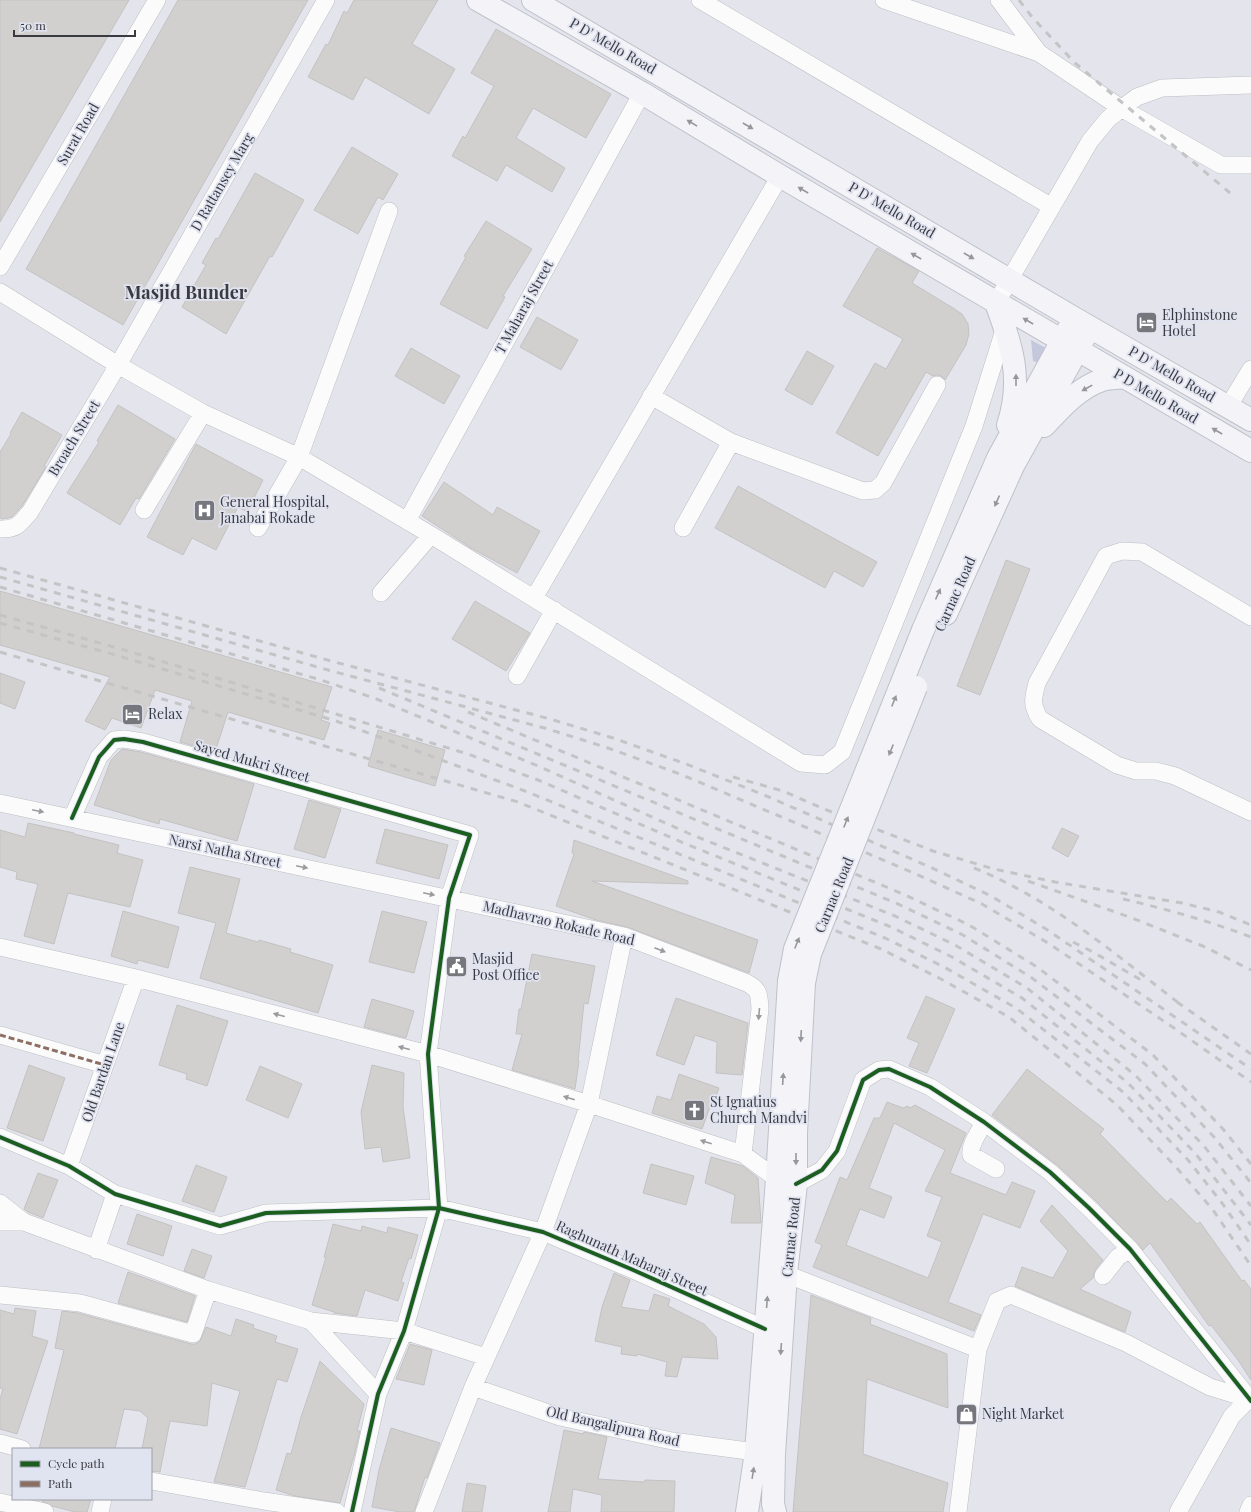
<svg xmlns="http://www.w3.org/2000/svg" width="1251" height="1512" viewBox="0 0 1251 1512" font-family="'Playfair Display',serif">
<style>
.green{fill:#c4c8dc}
.building{fill:#d2d0ce;stroke:#c3c2c3;fill-rule:evenodd}
.lines{fill:none;stroke-linecap:round;stroke-linejoin:round}
.minor-casing{stroke:#bdbec3;stroke-width:18}
.major-casing{stroke:#bfc1ca;stroke-width:24}
.minor{stroke:#fbfbfc;stroke-width:17}
.major{stroke:#f3f3f8;stroke-width:22}
.rail{stroke:#c4c4c6;stroke-width:3;stroke-dasharray:7 7;stroke-linecap:butt}
.major-bridge-casing{stroke:#bfc1ca;stroke-width:24;stroke-linecap:butt}
.major-bridge{stroke:#f3f3f8;stroke-width:22}
.quiet{stroke:#8d6e63;stroke-width:3;stroke-dasharray:6 3;stroke-linecap:butt}
.cycleway-casing{stroke:#e0e3f0;stroke-width:6}
.cycleway{stroke:#1b5e20;stroke-width:4}
.oneway{fill:#96979c}
.oneway2{fill:#9a9b9e}
.labels{text-anchor:middle;stroke-width:3.5;stroke-linejoin:round;paint-order:stroke}
.street-label{font-size:14px;fill:#3a3b41;stroke:#e0e3f0}
.poi-label{font-size:14px;fill:#3a3b41;stroke:#e0e3f0;text-anchor:start}
.district-label{font-size:18px;font-weight:bold;fill:#3a3b41;stroke:#e0e3f0}
</style>
<rect width="100%" height="100%" fill="#e4e5ec"/>
<!-- green -->
<path class="green" d="M1031 340 1046 348 1040 363 1033 361Z"/>
<!-- building -->
<path class="building" d="M0 0H129L0 222Z
M178 0H308L123 325 26 269Z
M354 0H438L412 44 455 69 429 114 365 77 353 100 308 77 326 44 328 45 344 11 347 13Z
M496 29 611 94 586 138 533 108 516 138 565 168 552 192 506 165 497 181 452 156 463 136 465 138 494 86 471 73Z
M352 147 398 174 383 200 378 197 358 234 314 210Z
M255 173 304 200 272 257 270 256 226 334 182 307 206 265 202 263 216 238 218 239Z
M486 221 532 249 503 296 505 297 487 329 440 304 466 257 464 256Z
M877 248 919 271 912 283 953 308 962 314 968 324 969 334 966 345 945 380 941 376 937 375 933 376 926 372 878 456 836 433 875 363 886 369 903 339 843 306Z
M537 317 578 340 561 370 520 347Z
M411 348 460 376 444 404 395 376Z
M807 351 834 366 812 405 785 390Z
M118 405 175 439 139 499 136 498 120 525 67 493 99 442 97 441Z
M22 412 62 435 44 466 46 467 22 506 12 517 2 519 0 518V452L11 434 10 433Z
M196 444 263 480 247 512 238 507 216 550 192 538 183 555 147 537Z
M444 482 493 515 497 507 540 531 517 573 471 548 422 516Z
M738 486 877 562 863 587 834 571 825 588 715 528Z
M1006 560 1030 569 980 695 957 686Z
M0 591 332 687 321 720 330 723 324 740 228 712 215 752 180 742 192 701 155 690 141 728 112 718 105 730 85 721 110 677 0 645Z
M475 601 530 633 506 671 452 639Z
M0 673 25 682 15 709 0 703Z
M378 730 445 750 435 786 368 766Z
M122 749 141 752 254 784 237 841 160 819 159 824 94 805 111 760Z
M309 800 341 809 325 858 294 849Z
M28 823 74 833V834L119 845 117 853 143 860 130 907 68 893 54 944 24 936 38 884 16 879 17 872 0 867V830L25 837Z
M1062 828 1079 836 1068 857 1052 848Z
M385 829 448 845 439 879 376 863Z
M574 840 688 881V884L592 881 758 940 749 973 627 927 596 920 556 906 574 854 572 853Z
M190 867 240 879 226 933 258 942 259 940 291 949 290 952 333 965 318 1013 200 978 216 923 178 913Z
M123 911 179 927 168 968 138 960 137 964 111 956Z
M382 911 427 922 414 973 369 962Z
M532 954 595 966 588 1004 584 1003 578 1061H579L575 1089 512 1070 522 1034H516L519 1009H521Z
M926 996 955 1009 927 1073 909 1066 919 1043 907 1038Z
M676 998 748 1023 742 1075 716 1073 717 1042 695 1035 684 1065 656 1055Z
M372 999 414 1011 406 1038 364 1027Z
M177 1005 228 1021 207 1086 186 1079 187 1074 159 1065Z
M29 1065 65 1078 43 1141 7 1128Z
M372 1065 404 1073 403 1107 410 1158 383 1162 381 1147 365 1149 361 1112Z
M260 1066 302 1084 288 1118 246 1100Z
M1027 1069 1104 1129 1100 1134 1167 1202 1171 1198 1197 1224 1200 1222 1242 1281 1244 1280 1251 1289V1380L1238 1360 1211 1325 1209 1326 1150 1243 1143 1250 1096 1201 1057 1165 992 1115Z
M679 1074 719 1088 713 1105 711 1104 702 1129 652 1113 657 1096 671 1100Z
M887 1102 903 1108 908 1106 910 1108 915 1105 966 1133 950 1173 1006 1195 1012 1182 1035 1191 1020 1228 983 1214 948 1302 981 1315 974 1331 813 1267 822 1245 815 1242 840 1177 847 1180 874 1118H880ZM894 1123 945 1150 925 1191 942 1197 927 1236 942 1242 928 1278 846 1245 860 1209 884 1218 892 1197 869 1188Z
M711 1157 743 1166 758 1178 761 1223H731L735 1195 705 1183Z
M651 1164 694 1176 686 1205 643 1193Z
M196 1165 227 1177 214 1212 182 1201Z
M38 1173 58 1180 43 1218 28 1212 24 1209Z
M1052 1205 1103 1260 1095 1270 1093 1278 1080 1289 1131 1312 1125 1332 1015 1286 1022 1267 1053 1278 1068 1251 1040 1221Z
M137 1214 172 1226 163 1256 127 1244Z
M333 1224 361 1231 362 1226 387 1233 388 1227 418 1235 411 1259 409 1258 401 1282 404 1283 398 1301 365 1290 357 1316 334 1313V1312L312 1305 326 1257H324Z
M192 1249 212 1256 204 1278 184 1271Z
M128 1272 195 1296 187 1322 118 1303Z
M614 1273 630 1280 621 1307 649 1311 654 1294 670 1299 668 1306 704 1324 716 1337 718 1359 682 1357 677 1377 665 1376 667 1362 637 1354V1356L621 1354 622 1347 595 1341 602 1307Z
M811 1295 871 1318 870 1324 947 1354 948 1408 867 1379 863 1454 948 1483 943 1512H793Z
M15 1308 36 1311 32 1336 48 1341 17 1434 0 1429V1399L3 1389 0 1388V1310L14 1314Z
M62 1311 78 1313 191 1344H196L200 1341 206 1327 231 1336 236 1319 254 1325 253 1328 277 1336 275 1342 298 1349 287 1382 277 1379 245 1487 214 1482 240 1391 212 1383 207 1426 170 1421 160 1472 151 1471V1449H142L148 1418 140 1411 124 1409 115 1449H39L64 1350 55 1348Z
M410 1344 432 1350 424 1385 396 1379Z
M320 1361 364 1404 357 1431H360L354 1456 340 1503 295 1496 276 1490 287 1453 291 1454 301 1417Z
M391 1428 440 1443 427 1478 425 1477 414 1512H400L372 1507 379 1470Z
M564 1430 583 1434 584 1432 607 1437 598 1479 644 1482 645 1480 675 1481 674 1512H601L602 1495 573 1489 570 1512H548Z
M467 1483 486 1486 482 1512H462Z
M43 1499H91L87 1512H75L52 1506 42 1501Z"/>
<g class="lines">
<defs>
<path id="minor" d="M700 0 1052 207
M884 0 1039 53 1121 108 1221 165H1251
M999 0 1039 53
M0 267 157 0
M0 292 118 365 203 413 299 457 431 535 801 763 825 765 842 752 974 426 1005 327
M996 303 1090 141 1108 119 1126 105 1137 97 1162 88 1251 85
M651 396 731 442 863 491 875 490 883 483 937 385
M1228 407 1251 369
M144 510 203 413
M407 521 642 93
M258 528 299 457 389 211
M683 528 731 442
M2 529C18 529 20 523 30 512L118 365 326 0
M381 593 431 535
M534 598 780 176
M1251 617 1142 552 1122 551 1106 556 1037 683C1033 698 1031 705 1040 719L1117 765 1136 771H1156L1175 776 1251 812
M517 676 554 610
M0 803 624 936 747 983C760 990 759 995 760 1009L743 1154
M72 818 99 757 114 740 124 739 143 742 470 835 449 898 428 1054 439 1208 404 1331 378 1394 352 1512
M0 947 136 978 428 1054 589 1104 743 1154 777 1179
M0 1035 105 1065
M984 1122C980 1131 969 1145 971 1155L996 1169
M0 1137 69 1166 115 1194 220 1226 266 1213 439 1208 543 1232 631 1269 765 1329
M69 1166 136 978
M796 1184 822 1170 837 1151 863 1080 879 1070 889 1069 930 1087 984 1122 1050 1172 1089 1208 1130 1249 1251 1401
M0 1203 24 1222 208 1290
M0 1222H24
M96 1250 115 1194
M786 1274 978 1349
M1103 1276 1118 1257 1130 1249
M0 1295 80 1303 193 1334 208 1290 311 1321 378 1394
M311 1321 404 1331 486 1357
M473 1387 560 1417 672 1441 756 1452
M0 1443 22 1449
M151 1481 264 1501 337 1512
M0 1502 45 1512
M100 1512 103 1499
M424 1512 473 1387 543 1232 589 1104 624 936
M958 1512 978 1349 997 1301 1011 1295 1126 1343 1210 1387 1249 1399
M1178 1512 1232 1416 1249 1399
M1248 1512 1251 1505"/>
<path id="major" d="M478 0 642 93 780 176 1251 451
M533 0 1074 318 1251 420
M996 303C1012 346 1023 380 1008 425
M1044 426C1061 408 1078 388 1102 380 1109 378 1117 378 1124 377
M946 614 1013 466 1084 338
M923 630 998 458 1069 328
M747 1512 756 1452 777 1179 789 981
M775 1512 773 1504 774 1454 786 1274 796 1184V1133L804 983"/>
</defs>
<!-- minor casing -->
<use href="#minor" class="minor-casing"/>
<!-- major casing -->
<use href="#major" class="major-casing"/>
<!-- minor -->
<use href="#minor" class="minor"/>
<!-- major -->
<use href="#major" class="major"/>
<!-- rail -->
<path class="rail" d="M1019 0 1032 17 1075 63 1230 193
M0 568 331 661 550 719 613 738 686 764 764 795 930 867 991 896 1046 929 1251 1069
M0 577 328 670 548 729 608 748 680 774 916 874 982 904 1048 943 1171 1026 1251 1082
M0 587 321 680 374 698 538 766 690 834 895 916 955 945 1027 988 1135 1075 1204 1146 1251 1206
M0 615 121 649 468 754 538 780 686 844 891 927 952 957 1022 998 1128 1083 1195 1153 1251 1225
M0 623 119 656 336 721 525 791 885 938 944 967 1016 1008 1123 1092 1188 1160 1222 1203 1251 1245
M0 652 518 802 881 949 939 978 1009 1017 1117 1105 1176 1167 1213 1210 1251 1266
M379 688 898 904 963 935 1032 978 1145 1064 1214 1137 1251 1183
M468 712 903 894 969 925 1037 967 1153 1055 1223 1129 1251 1164
M733 777 783 791 824 809 933 851 994 869 1055 882 1182 903 1219 912 1251 925
M974 868C1051 899 1115 954 1180 1004
M1028 881 1132 918 1205 947 1251 970
M1123 899C1166 909 1209 921 1251 937
M1073 942 1093 952 1141 980
M1177 1002 1251 1054"/>
<defs>
<path id="major-bridge" d="M789 981 795 949 923 630
M804 983 810 954 916 687"/>
</defs>
<!-- major-bridge casing -->
<use href="#major-bridge" class="major-bridge-casing"/>
<!-- major-bridge -->
<use href="#major-bridge" class="major-bridge"/>
<!-- quiet -->
<path class="quiet" d="M0 1035 105 1065"/>
<defs>
<path id="cycleway" d="M72 818 99 757 114 740 124 739 143 742 470 835 449 898 428 1054 439 1208 404 1331 378 1394 352 1512
M0 1137 69 1166 115 1194 220 1226 266 1213 439 1208 543 1232 631 1269 765 1329
M796 1184 822 1170 837 1151 863 1080 879 1070 889 1069 930 1087 984 1122 1050 1172 1089 1208 1130 1249 1251 1401"/>
</defs>
<!-- cycleway casing -->
<use href="#cycleway" class="cycleway-casing"/>
<!-- cycleway -->
<use href="#cycleway" class="cycleway"/>
</g>
<!-- one-way arrows -->
<defs><path id="oneway-solid" d="M-6-.8H1V-3.2L6.5 0L1 3.2V.8H-6Z"/></defs>
<g class="oneway">
<use href="#oneway-solid" transform="translate(692 123) rotate(-149)"/>
<use href="#oneway-solid" transform="translate(748 126) rotate(30)"/>
<use href="#oneway-solid" transform="translate(803 190) rotate(-150)"/>
<use href="#oneway-solid" transform="translate(916 256) rotate(-150)"/>
<use href="#oneway-solid" transform="translate(969 256) rotate(30)"/>
<use href="#oneway-solid" transform="translate(1028 321) rotate(-150)"/>
<use href="#oneway-solid" transform="translate(1016 380) rotate(-90)"/>
<use href="#oneway-solid" transform="translate(1087 388) rotate(151)"/>
<use href="#oneway-solid" transform="translate(1217 431) rotate(-150)"/>
<use href="#oneway-solid" transform="translate(997 501) rotate(114)"/>
<use href="#oneway-solid" transform="translate(938 594) rotate(-66)"/>
<use href="#oneway-solid" transform="translate(894 701) rotate(-68)"/>
<use href="#oneway-solid" transform="translate(891 750) rotate(112)"/>
<use href="#oneway-solid" transform="translate(846 822) rotate(-68)"/>
<use href="#oneway-solid" transform="translate(797 943) rotate(-68)"/>
<use href="#oneway-solid" transform="translate(801 1036) rotate(93)"/>
<use href="#oneway-solid" transform="translate(783 1079) rotate(-86)"/>
<use href="#oneway-solid" transform="translate(796 1159) rotate(90)"/>
<use href="#oneway-solid" transform="translate(767 1302) rotate(-86)"/>
<use href="#oneway-solid" transform="translate(781 1349) rotate(94)"/>
<use href="#oneway-solid" transform="translate(753 1473) rotate(-81)"/>
</g>
<g class="oneway2">
<use href="#oneway-solid" transform="translate(38 811) rotate(12)"/>
<use href="#oneway-solid" transform="translate(302 867) rotate(12)"/>
<use href="#oneway-solid" transform="translate(429 894) rotate(12)"/>
<use href="#oneway-solid" transform="translate(660 950) rotate(21)"/>
<use href="#oneway-solid" transform="translate(759 1014) rotate(95)"/>
<use href="#oneway-solid" transform="translate(279 1015) rotate(-165)"/>
<use href="#oneway-solid" transform="translate(404 1048) rotate(-165)"/>
<use href="#oneway-solid" transform="translate(569 1098) rotate(-163)"/>
<use href="#oneway-solid" transform="translate(706 1142) rotate(-162)"/>
</g>
<!-- icons -->
<defs>
<symbol id="hotel-square" viewBox="-11 -11 22 22"><rect x="-9" y="-9" width="18" height="18" rx="4" fill="#76767d" stroke="#e0e3f0"/><path d="M-6-4.5h1.5V1H6V5H4.5V3h-9V5H-6ZM-4 0a1.8 1.8 0 1 1 3.6 0ZM.5 0V-2.5h3Q6-2.5 6 0Z" fill="#fff"/></symbol>
<symbol id="hospital-square" viewBox="-11 -11 22 22"><rect x="-9" y="-9" width="18" height="18" rx="4" fill="#76767d" stroke="#e0e3f0"/><path d="M-5-5h3v3.5h4V-5h3V5h-3V1.5h-4V5h-3Z" fill="#fff"/></symbol>
<symbol id="civic-square" viewBox="-11 -11 22 22"><rect x="-9" y="-9" width="18" height="18" rx="4" fill="#76767d" stroke="#e0e3f0"/><path d="M-.6-6.5H3V-4.5H.6V-3L4-1V1h2V6H-6V1h2V-1L-.6-3ZM-1.2 2.5V6h2.4V2.5Z" fill="#fff"/></symbol>
<symbol id="church-square" viewBox="-11 -11 22 22"><rect x="-9" y="-9" width="18" height="18" rx="4" fill="#76767d" stroke="#e0e3f0"/><path d="M-1.2-6h2.4v3.5h3.3v2.4h-3.3V6h-2.4V-.1h-3.3v-2.4h3.3Z" fill="#fff"/></symbol>
<symbol id="shop-square" viewBox="-11 -11 22 22"><rect x="-9" y="-9" width="18" height="18" rx="4" fill="#76767d" stroke="#e0e3f0"/><path d="M-5-2.5h2.3a2.7 3.5 0 0 1 5.4 0H5L5.5 6h-11ZM-1.5-2.5h3a1.5 2.3 0 0 0-3 0Z" fill="#fff"/></symbol>
</defs>
<g fill-rule="evenodd">
<use href="#hotel-square" x="1134" y="310" width="25" height="25"/>
<use href="#hospital-square" x="192" y="498" width="25" height="25"/>
<use href="#hotel-square" x="120" y="702" width="25" height="25"/>
<use href="#civic-square" x="444" y="954" width="25" height="25"/>
<use href="#church-square" x="682" y="1098" width="25" height="25"/>
<use href="#shop-square" x="954" y="1402" width="25" height="25"/>
</g>
<g class="labels">
<!-- street labels -->
<g class="street-label">
<text transform="translate(613 46) rotate(30)" y="5">P D' Mello Road</text>
<text transform="translate(78 134) rotate(-60)" y="5">Surat Road</text>
<text transform="translate(222 182) rotate(-60)" y="5">D Rattansey Marg</text>
<text transform="translate(892 210) rotate(30)" y="5">P D' Mello Road</text>
<text transform="translate(524 307) rotate(-61)" y="5">T Maharaj Street</text>
<text transform="translate(1172 374) rotate(30)" y="5">P D' Mello Road</text>
<text transform="translate(1156 396) rotate(30)" y="5">P D Mello Road</text>
<text transform="translate(74 438) rotate(-59)" y="5">Broach Street</text>
<text transform="translate(955 594) rotate(-66)" y="5">Carnac Road</text>
<text transform="translate(252 761) rotate(16)" y="5">Sayed Mukri Street</text>
<text transform="translate(225 851) rotate(12)" y="5">Narsi Natha Street</text>
<text transform="translate(834 895) rotate(-68)" y="5">Carnac Road</text>
<text transform="translate(559 923) rotate(13)" y="5">Madhavrao Rokade Road</text>
<text transform="translate(103 1072) rotate(-71)" y="5">Old Bardan Lane</text>
<text transform="translate(791 1237) rotate(-84)" y="5">Carnac Road</text>
<text transform="translate(632 1258) rotate(24)" y="5">Raghunath Maharaj Street</text>
<text transform="translate(613 1426) rotate(13)" y="5">Old Bangalipura Road</text>
</g>
<!-- poi labels -->
<g class="poi-label">
<text x="1162" y="320">Elphinstone<tspan x="1162" dy="16">Hotel</tspan></text>
<text x="220" y="507">General Hospital,<tspan x="220" dy="16">Janabai Rokade</tspan></text>
<text x="148" y="719">Relax</text>
<text x="472" y="964">Masjid<tspan x="472" dy="16">Post Office</tspan></text>
<text x="710" y="1107">St Ignatius<tspan x="710" dy="16">Church Mandvi</tspan></text>
<text x="982" y="1419">Night Market</text>
</g>
<!-- district labels -->
<g class="district-label">
<text x="186" y="299">Masjid Bunder</text>
</g>
</g>
<!-- legend -->
<rect x="12" y="1448" width="140" height="52" fill="#e0e3f0" stroke="#9ea0aa"/>
<rect x="20" y="1461" width="20" height="6" fill="#1b5e20" stroke="#9ea0aa"/>
<text x="48" y="1468" font-size="12" fill="#3a3b41">Cycle path</text>
<rect x="20" y="1481" width="20" height="6" fill="#8d6e63" stroke="#9ea0aa"/>
<text x="48" y="1488" font-size="12" fill="#3a3b41">Path</text>
<!-- scale -->
<path d="M14 30v6h121v-6" fill="none" stroke="#3a3b41" stroke-width="2"/>
<text x="20" y="30" font-size="12" fill="#3a3b41" stroke="#e0e3f0" stroke-width="3" paint-order="stroke">50 m</text>
</svg>
